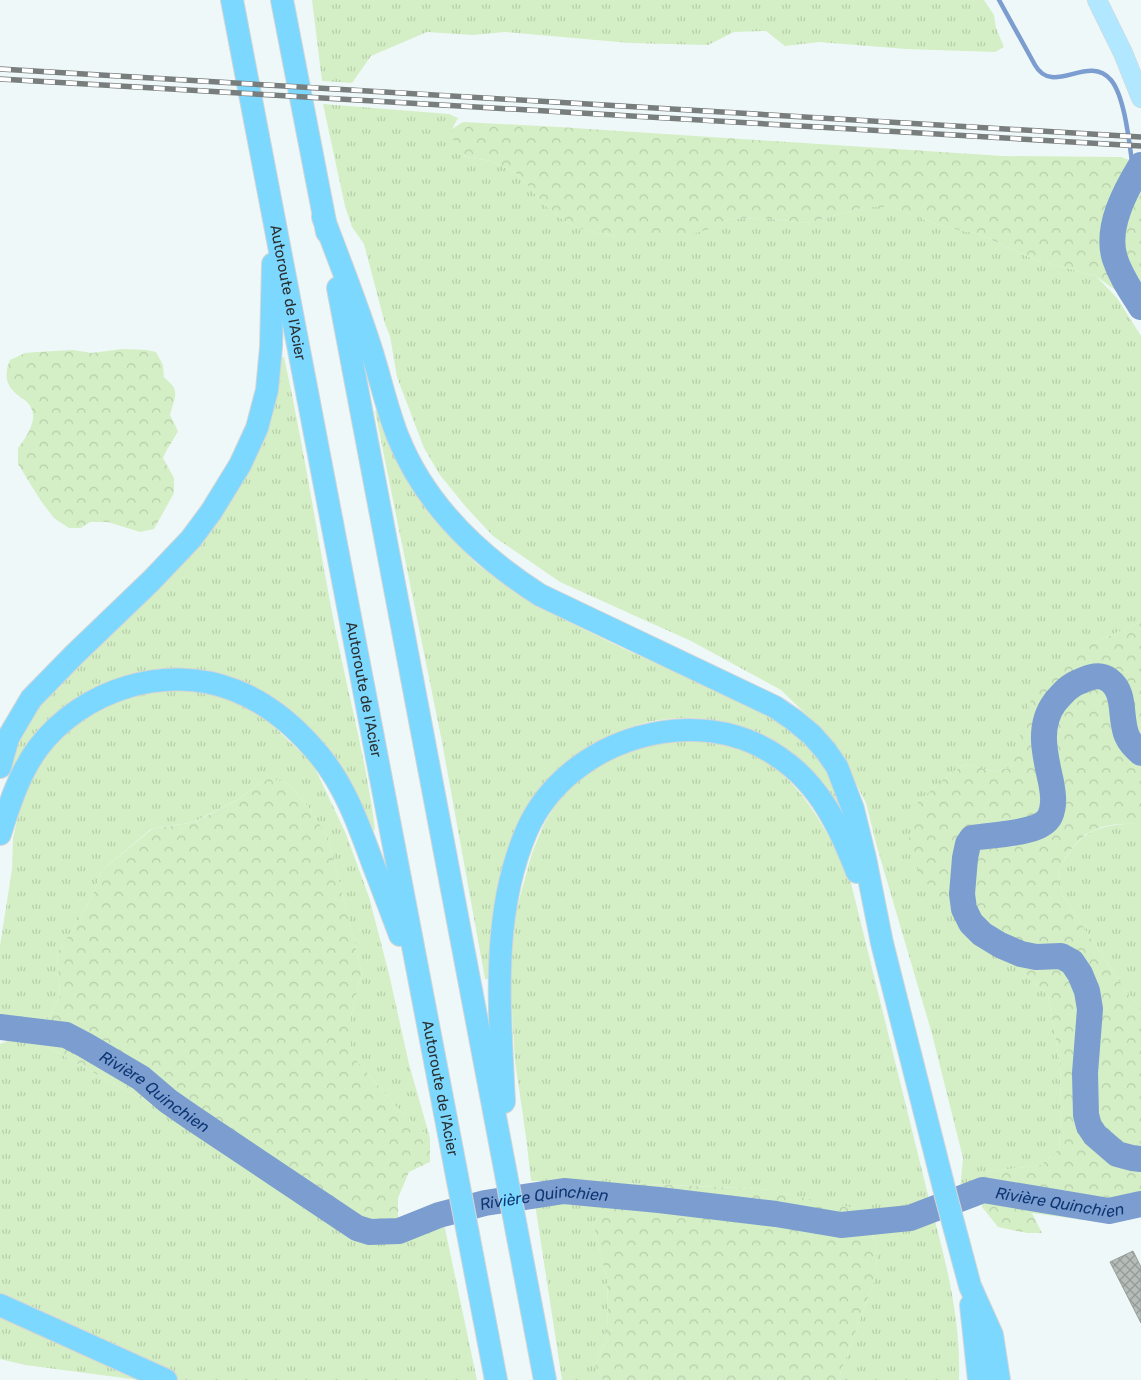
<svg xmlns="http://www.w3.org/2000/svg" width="1141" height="1380" viewBox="0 0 1141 1380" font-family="Rubik,sans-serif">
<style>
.grass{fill:url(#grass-tufts)}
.forest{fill:url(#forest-crowns)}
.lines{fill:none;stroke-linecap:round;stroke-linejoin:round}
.stream{stroke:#7c9dd0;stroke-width:4.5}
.river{stroke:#7c9dd0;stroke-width:26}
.building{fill:url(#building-cross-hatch);stroke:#969d9a}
.major-casing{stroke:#d5d5d5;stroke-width:20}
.highway-casing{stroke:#d5d5d5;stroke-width:24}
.major{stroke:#b1e8ff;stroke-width:19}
.highway{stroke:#7dd8ff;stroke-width:22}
.rail-casing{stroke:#787d7d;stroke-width:5.5}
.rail{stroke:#fff;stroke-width:4;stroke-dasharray:11;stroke-linecap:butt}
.labels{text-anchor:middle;stroke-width:4;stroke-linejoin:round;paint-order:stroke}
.street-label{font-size:15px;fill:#2b2e2e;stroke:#fff}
.water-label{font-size:16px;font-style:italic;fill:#0d3673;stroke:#fff}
</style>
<defs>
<pattern id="grass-tufts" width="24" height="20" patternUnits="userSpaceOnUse" patternTransform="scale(1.25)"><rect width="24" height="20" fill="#d4efc5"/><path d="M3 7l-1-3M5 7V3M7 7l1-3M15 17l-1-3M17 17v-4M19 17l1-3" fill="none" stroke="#b6cdaa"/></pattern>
<pattern id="forest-crowns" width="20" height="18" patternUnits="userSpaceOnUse" patternTransform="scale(1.25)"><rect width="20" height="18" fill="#d4efc5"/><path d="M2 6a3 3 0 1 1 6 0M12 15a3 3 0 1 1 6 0" fill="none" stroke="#b6cdaa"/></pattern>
<pattern id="building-cross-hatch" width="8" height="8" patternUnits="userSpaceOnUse" patternTransform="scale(1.25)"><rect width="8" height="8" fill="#b6bdb9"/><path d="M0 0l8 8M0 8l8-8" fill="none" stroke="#949a97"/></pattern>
</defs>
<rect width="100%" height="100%" fill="#eff8f8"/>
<!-- grass -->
<path class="grass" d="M312 0H984L994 15 996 28 1004 47 995 52 906 49 819 42 785 46 766 31 734 32 708 45 630 43 505 32 472 35 427 32 371 56 352 83 322 81Z
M323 104 449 114 458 118 452 129 465 157 491 161 516 173 546 206 563 220 578 228 616 237 721 223 730 219 761 218 807 223 866 207H893L933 223 962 231 977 233 1033 259 1096 276 1117 298 1141 336V622L1091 644 1018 747 1010 768 993 771 965 764 947 776 918 802 1018 968 1048 995 1060 1064 1061 1110 1059 1149 1041 1165 985 1172 984 1182 960 1190 963 1158 932 1034 877 847 866 803 851 774 816 724 781 690 691 641 560 582 493 536 466 507 440 475 424 448 397 377 390 336 385 324 364 244 352 227 345 206Z
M284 357C304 448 318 541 336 633 349 698 367 764 375 830L370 831 249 685 229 676 206 671 140 674 14 772 8 771 28 714 223 514 239 488 254 458 279 358Z
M379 410 433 514 453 540 477 564 520 595 565 620 622 648 728 695 787 726 823 761 844 807 838 809C826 795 813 781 801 767 795 760 790 752 783 747 679 680 550 735 508 847 493 889 493 934 491 978L485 979 442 742 375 411Z
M166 689H201L238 701 266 719 313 764 346 834 369 897 389 974 409 1064 430 1138 400 1111 351 1054V1015L362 973 328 837 309 808 287 783 269 778 256 786 239 799 194 822 151 829 101 871 93 895 74 928 57 953 60 996 47 1020 34 1023 13 1024 0 1014V946L12 869 13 838 21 804 33 771 53 743 75 723 124 698Z
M681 739C697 741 720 740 735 746 796 767 824 825 850 879L930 1203 905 1214 884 1215 760 1189 624 1183 619 1185 577 1181H531L526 1137 515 1061 510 980 516 911 532 853 544 824 557 802 577 780 597 766 640 747Z
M1138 823 1141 824V1009L1125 990 1063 896 1058 871C1082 830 1092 826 1138 823Z
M45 1038 44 1045 152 1105 204 1129 256 1167 398 1239 425 1229 443 1219 477 1380H139L25 1365 0 1359V1044L10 1040Z
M558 1199 609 1202 593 1223 607 1280 608 1312 606 1341 595 1365 603 1380H562L535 1204 542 1201Z
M934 1217C948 1270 961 1324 959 1380H838L877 1273 876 1243 869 1227H883Z"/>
<!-- forest -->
<path class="forest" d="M463 122 559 127 1003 156 1121 157 1141 164V309L1096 276 1033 259 977 233 962 231 933 223 893 207H866L807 223 761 218 730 219 709 229 683 237H616L578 228 563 220 546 206 516 173 491 161 466 157 454 143 452 129Z
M122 349 146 350 156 352 163 365 164 378C182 390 174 398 170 415L178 431C173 441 167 448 163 458L174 478V493L154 529 140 532 108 522H90L81 528H69L54 518 41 501 18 464V448C28 435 41 416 27 402 20 396 12 393 8 383 5 375 7 367 10 360L25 353 37 352 73 350 92 353Z
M1141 622V824C1135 823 1128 824 1121 824 1086 826 1074 842 1058 871L1063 896 1125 990 1141 1009V1213L1106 1223 1032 1213 1042 1233H1027L998 1227 982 1207 985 1172 1041 1165 1059 1149 1061 1110 1060 1064 1048 995 1018 968 969 931 938 900 919 871 909 839 918 802 947 776 965 764 993 771 1010 768 1034 690 1091 644Z
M269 778 287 783 309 808 328 837 362 973 351 1015V1054L400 1111 430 1138V1162L409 1172 398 1198V1239L363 1235 308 1212 256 1167 204 1129 152 1105 44 1045 47 1020 60 996 57 953 74 928 93 895 101 871 152 829 195 822 239 799 256 786Z
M623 1183 760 1189 860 1209 876 1243 877 1273 838 1380H603L595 1365 606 1341 608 1312 607 1280 593 1223Z"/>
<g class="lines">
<!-- stream -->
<path class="stream" d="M999 0 1035 65C1053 97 1088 53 1111 80 1126 98 1130 151 1134 176"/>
<!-- river -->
<g class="river">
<path d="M1141 165C1125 191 1105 228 1115 259 1121 277 1131 291 1141 307"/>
<path d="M1141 753C1135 748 1130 743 1127 736 1119 718 1127 693 1109 680 1100 673 1090 677 1081 681 1069 685 1063 693 1055 702 1037 726 1045 755 1051 782 1053 793 1055 805 1050 816 1041 835 992 834 972 838L968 844 965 858 962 894 964 909 971 923 982 934 1000 945 1021 954 1036 957 1061 956 1072 962 1080 974 1087 991 1090 1009 1085 1073 1086 1115 1089 1126 1095 1135 1117 1154 1132 1158 1141 1159"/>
<path id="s1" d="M0 1027 66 1035 85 1045 141 1078 168 1101 191 1117 357 1228 370 1232 399 1231 439 1215 485 1203 564 1191 659 1200 776 1214 841 1225 910 1218 983 1190 1109 1211 1141 1204"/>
</g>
</g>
<!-- building -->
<path class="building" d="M1133 1251 1141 1267V1323L1110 1262Z"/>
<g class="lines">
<defs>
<path id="major" d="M1097 0 1123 53 1141 98"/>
<g id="highway">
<path id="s2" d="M232 0 496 1380"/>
<path d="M282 0 327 232"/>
<path d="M323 217C339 260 356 302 370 346 380 376 386 407 398 437 425 505 479 556 540 595L775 707 794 720 812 735 826 751 837 767 853 809 865 858 882 943 946 1196 970 1286 992 1335 999 1380"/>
<path d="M338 288 545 1380"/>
<path d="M0 767 8 738 31 699 74 655 151 581 191 539 211 512 240 465 257 428 267 390 271 347 273 264"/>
<path d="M0 834C10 803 19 774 38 748 82 690 165 663 234 690 268 703 297 728 320 756 346 788 359 826 373 864 382 887 391 911 400 935"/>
<path d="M504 1102C500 1012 490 915 527 830 568 738 698 699 780 758 820 785 840 828 857 872"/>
<path d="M0 1305 166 1380"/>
<path d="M971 1305 979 1380"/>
</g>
</defs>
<!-- major casing -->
<use href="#major" class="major-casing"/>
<!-- highway casing -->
<use href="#highway" class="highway-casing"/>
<!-- major -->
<use href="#major" class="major"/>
<!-- highway -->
<use href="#highway" class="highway"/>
<defs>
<path id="rail" d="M0 69 1141 137
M0 79 1141 146"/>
</defs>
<!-- rail casing -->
<use href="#rail" class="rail-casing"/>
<!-- rail -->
<use href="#rail" class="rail"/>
</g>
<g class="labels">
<!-- street labels -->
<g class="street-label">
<text dy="5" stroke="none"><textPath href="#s2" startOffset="298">Autoroute de l'Acier</textPath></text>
<text dy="5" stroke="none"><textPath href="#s2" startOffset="702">Autoroute de l'Acier</textPath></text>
<text dy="5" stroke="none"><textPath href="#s2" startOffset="1108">Autoroute de l'Acier</textPath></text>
</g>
<!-- water labels -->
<g class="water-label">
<text dy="6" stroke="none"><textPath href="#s1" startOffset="172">Rivière Quinchien</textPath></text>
<text dy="6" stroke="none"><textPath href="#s1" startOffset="1134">Rivière Quinchien</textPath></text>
<text dy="6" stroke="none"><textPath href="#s1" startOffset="609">Rivière Quinchien</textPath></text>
</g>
</g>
</svg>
